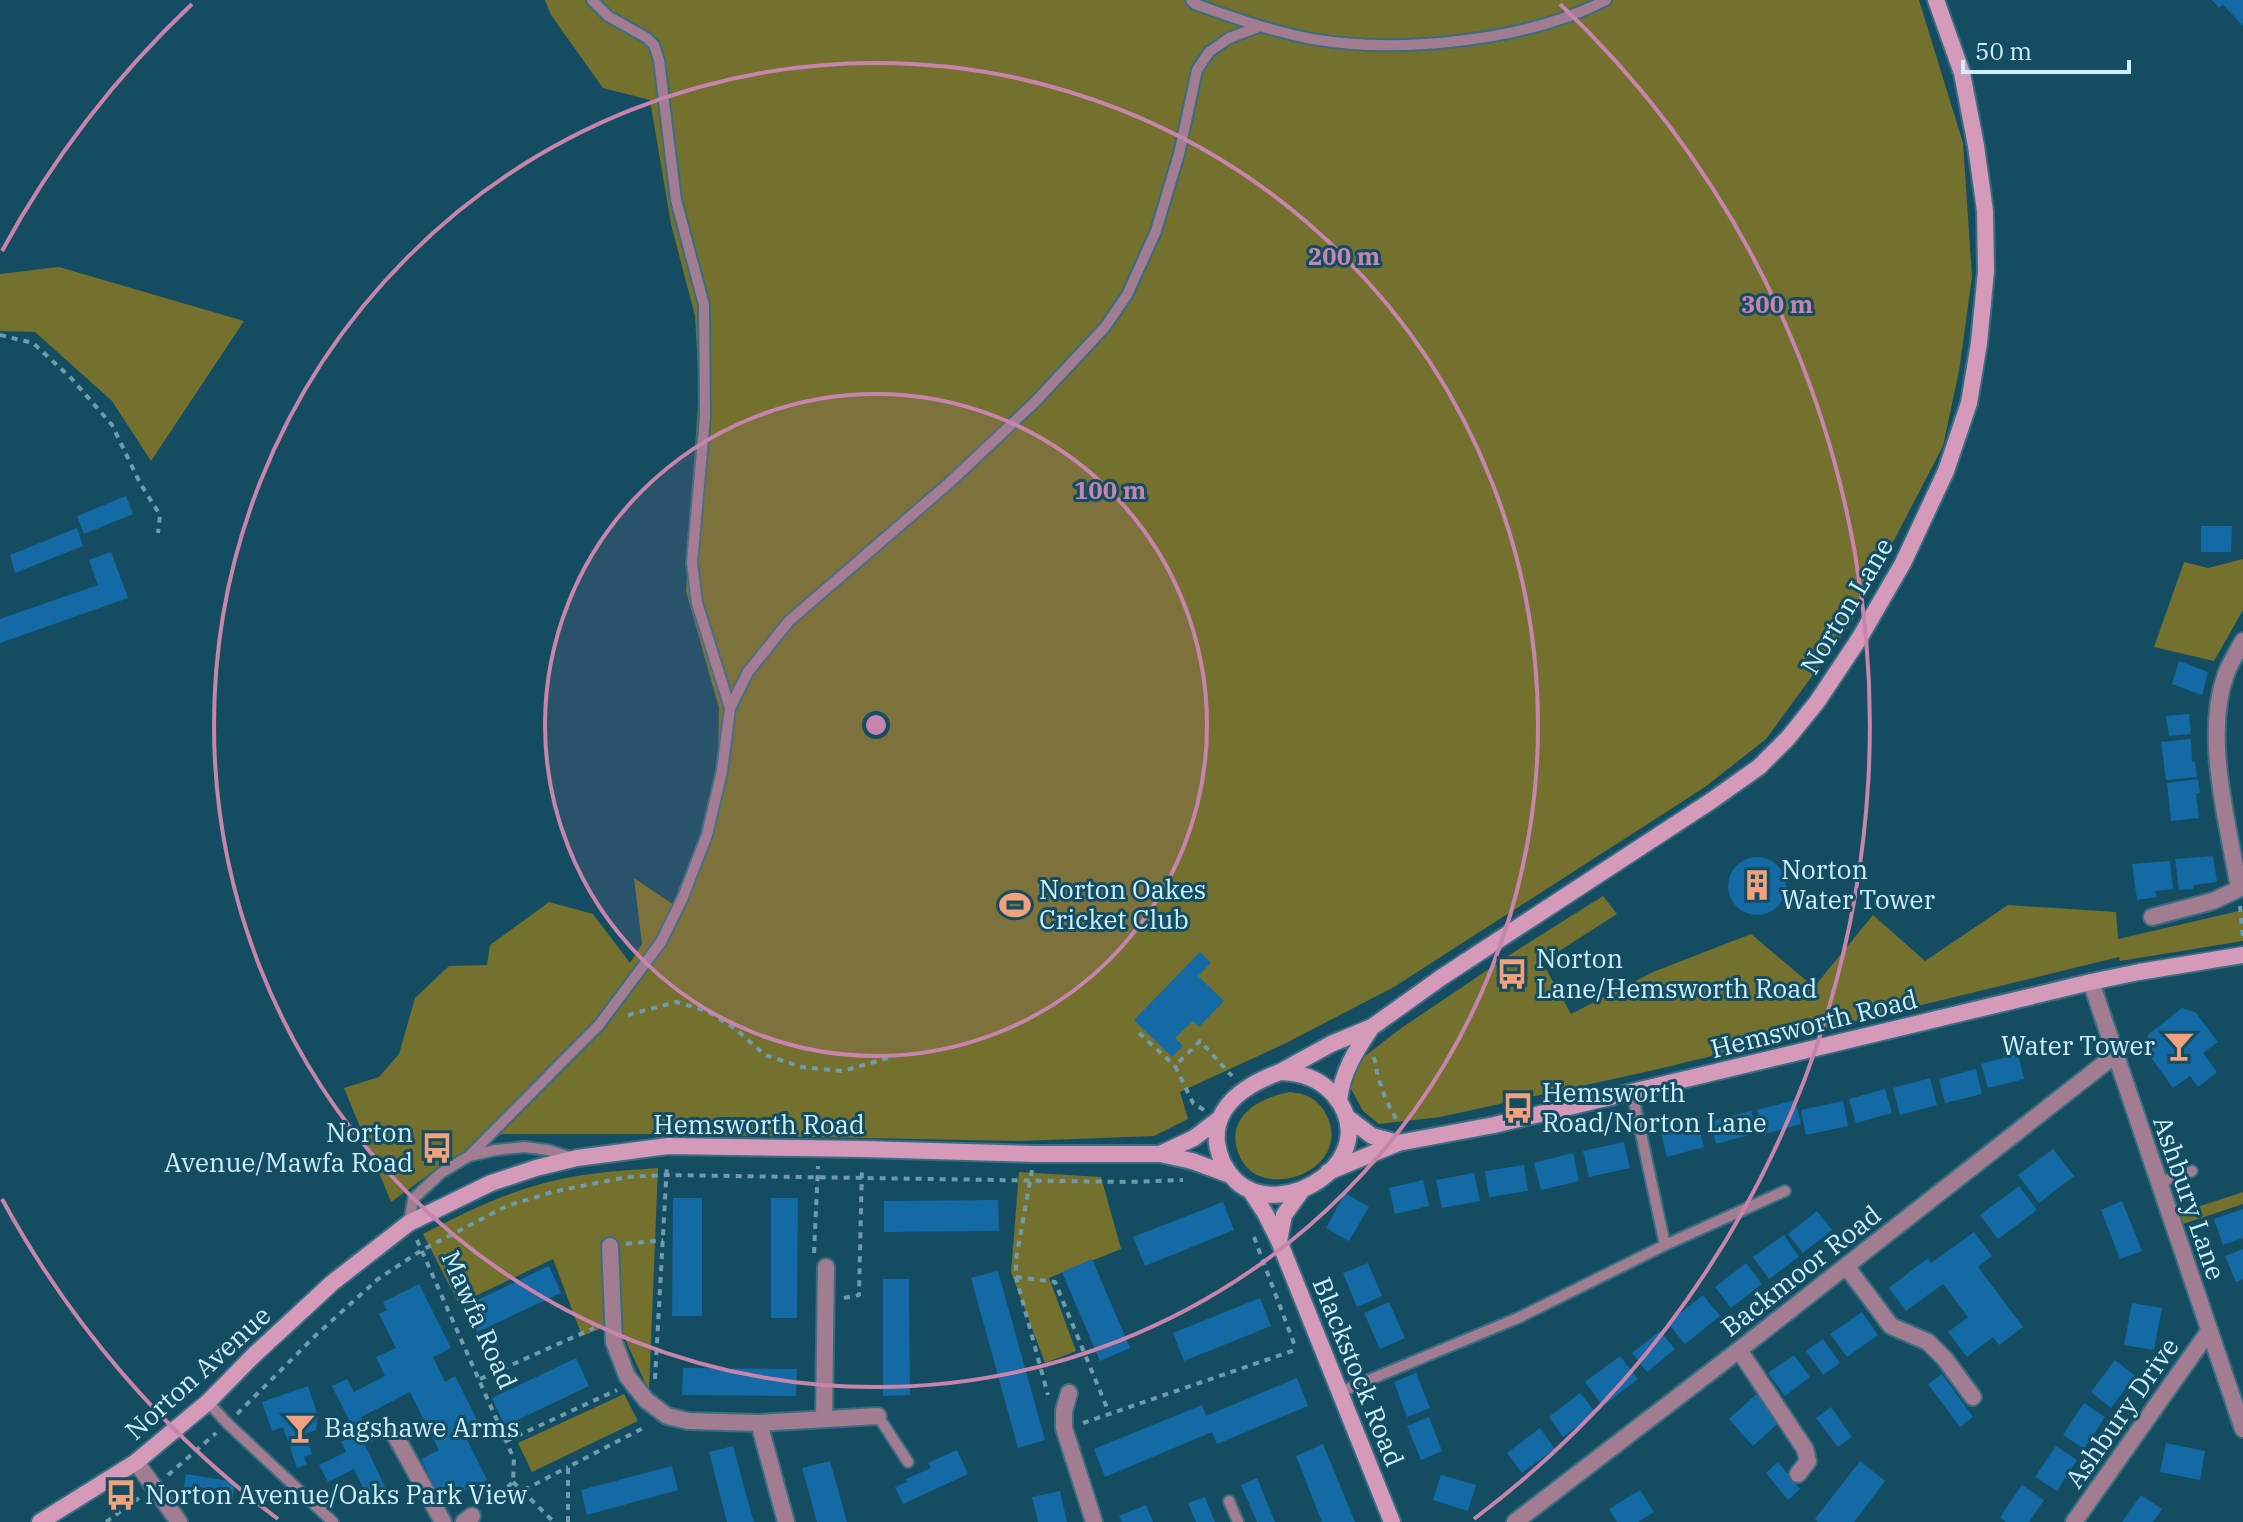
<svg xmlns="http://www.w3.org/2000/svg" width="2243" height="1522" viewBox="0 0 2243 1522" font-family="'IBM Plex Serif',serif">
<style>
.green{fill:#74702d}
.building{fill:#136aa5}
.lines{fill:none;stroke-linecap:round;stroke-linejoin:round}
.lane-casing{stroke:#396d80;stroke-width:14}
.street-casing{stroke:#396d80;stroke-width:20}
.secondary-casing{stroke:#396d80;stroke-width:20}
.path{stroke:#6e9cad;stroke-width:4;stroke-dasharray:6 6;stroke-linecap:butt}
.lane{stroke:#a27c91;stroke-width:10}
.street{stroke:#a27c91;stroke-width:16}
.secondary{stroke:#d59aba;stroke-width:16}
.ring{fill:none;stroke:#c884ac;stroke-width:4}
.labels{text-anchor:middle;stroke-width:6;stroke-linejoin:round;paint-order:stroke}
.street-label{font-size:26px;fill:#cdeffe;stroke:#144d61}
.poi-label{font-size:26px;fill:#cdeffe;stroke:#144d61;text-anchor:start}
.centre{fill:#c884ac;stroke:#144d61;stroke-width:4}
.ring-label{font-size:24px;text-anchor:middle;font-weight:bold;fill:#c884ac;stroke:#144d61;stroke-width:6;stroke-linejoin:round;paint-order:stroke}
</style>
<rect width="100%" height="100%" fill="#144d61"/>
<!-- green -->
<path class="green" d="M545 0H1919L1963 143 1972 277 1959 371 1943 446 1851 623 1766 739 1705 787 1394 987 1286 1043 1180 1092 1188 1119 1154 1136 1021 1141 660 1134H502L449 1160 391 1202 344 1088 379 1077 399 1054 415 998 449 966 487 965 490 945 549 902 593 914 630 963 642 944 634 878 674 905 698 846 718 760 719 708 686 591 699 386 695 316 671 224 650 100 603 88 551 15Z
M59 267 244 321 151 461 112 401 35 332 0 331V274Z
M2243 559V610L2214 661 2154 647 2184 562 2208 568Z
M1603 896 1617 914 1542 962 1571 1014 1653 972 1751 934 1814 987 1873 915 1925 961 2008 905 2116 912 2118 939 2243 910V941L2120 961 2119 957 1650 1071 1440 1117 1379 1124 1363 1111 1350 1087 1361 1059 1400 1029 1511 954Z
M1290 1092C1308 1094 1320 1100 1328 1118 1346 1161 1292 1191 1257 1175 1247 1170 1241 1161 1238 1152 1225 1116 1261 1097 1290 1092Z
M658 1168 649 1391 617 1322 582 1336 553 1259 459 1304 423 1234C474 1207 526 1183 584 1175 608 1171 633 1170 658 1168Z
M1019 1172 1101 1177 1121 1249 1049 1278 1076 1351 1045 1363 1011 1272Z
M2243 1192V1204L2183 1224 2179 1213Z
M624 1394 638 1421 532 1472 518 1443Z"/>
<!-- building -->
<path class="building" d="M2212 0H2243V26L2223 5 2219 8Z
M126 496 133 514 84 534 77 516Z
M2201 526H2232L2231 552H2201Z
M77 528 83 546 15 573 10 555Z
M111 552 128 598 0 643V619L98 585 89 560Z
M2179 661 2208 672 2202 695 2172 684Z
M2189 714 2191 734 2169 736 2166 716Z
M2191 739 2192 762H2195L2197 777 2166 780 2161 742Z
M2198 779 2200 793 2196 794 2199 818 2171 821 2167 783Z
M2213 856 2217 882 2193 885 2194 889 2179 890 2175 859Z
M1728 886a29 29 0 1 1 58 0a29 29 0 1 1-58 0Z
M2170 861 2173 889 2155 891 2157 897 2137 900 2132 864Z
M1200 952 1211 963 1198 976 1224 1001 1199 1027 1193 1021 1175 1038 1183 1046 1172 1057 1134 1020Z
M2182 1008 2195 1012 2218 1042 2203 1053 2217 1072 2198 1087 2190 1076 2173 1088 2145 1049 2148 1035Z
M2018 1054 2024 1079 1988 1088 1981 1064Z
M1976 1069 1982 1094 1945 1103 1939 1079Z
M1930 1078 1937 1105 1900 1115 1893 1088Z
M1885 1089 1892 1113 1856 1123 1849 1099Z
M1795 1100 1801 1124 1764 1134 1757 1110Z
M1843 1101 1848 1126 1806 1135 1801 1110Z
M1751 1111 1757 1133 1716 1144 1710 1121Z
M1698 1124 1704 1147 1667 1157 1661 1134Z
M1624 1142 1630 1168 1589 1177 1583 1151Z
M2053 1149 2074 1176 2039 1203 2018 1175Z
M1573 1153 1579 1181 1541 1190 1534 1163Z
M1524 1165 1528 1191 1489 1197 1485 1171Z
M1474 1173 1480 1201 1442 1208 1436 1180Z
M1423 1180 1429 1206 1395 1214 1389 1188Z
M2019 1186 2037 1210 1998 1239 1980 1215Z
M1345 1193 1369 1207 1349 1241 1326 1228Z
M673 1198H702V1316H672Z
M771 1198H798L797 1318H771Z
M998 1200 999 1231 884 1232V1201Z
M2122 1201 2142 1251 2120 1259 2101 1210Z
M1223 1202 1234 1230 1145 1266 1133 1237Z
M2243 1209V1238L2223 1245 2214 1219Z
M1817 1211 1832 1230 1803 1253 1788 1234Z
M1974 1232 1992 1256 1978 1267 2023 1327 1999 1345 1993 1337 1967 1357 1948 1332 1968 1317 1943 1284 1906 1311 1889 1288 1928 1258 1931 1263Z
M1784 1235 1799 1257 1769 1279 1753 1257Z
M2243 1249V1279L2236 1282 2225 1256Z
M1092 1259 1130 1348 1100 1361 1062 1272Z
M1368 1263 1382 1296 1357 1307 1343 1273Z
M1746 1263 1762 1284 1731 1308 1715 1287Z
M549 1266 561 1293 477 1332 465 1306Z
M998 1271 1045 1440 1018 1448 971 1278Z
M883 1279H909L910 1395 883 1396Z
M419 1284 451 1348 433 1357 445 1382 455 1376 479 1424 463 1432 487 1480 452 1497 448 1490 438 1494 421 1459 439 1450 410 1392 361 1417 373 1441 365 1445 388 1493 379 1497 377 1492 367 1496 354 1469 328 1482 319 1465 346 1452 341 1442 356 1434 332 1386 347 1379 354 1392 385 1376 376 1357 396 1348 379 1314 387 1310 383 1302Z
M1703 1295 1720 1316 1685 1344 1668 1323Z
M1260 1298 1271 1326 1184 1361 1173 1333Z
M1389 1302 1405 1338 1380 1349 1364 1313Z
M2132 1303 2162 1308 2154 1350 2124 1345Z
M1862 1312 1878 1335 1847 1357 1830 1334Z
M1660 1331 1675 1349 1647 1372 1632 1353Z
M1823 1339 1840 1363 1823 1375 1806 1351Z
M1794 1355 1810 1377 1785 1396 1768 1373Z
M1620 1356 1638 1379 1603 1406 1585 1382Z
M576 1358 589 1386 505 1426 492 1398Z
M2115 1360 2135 1376 2111 1408 2091 1392Z
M683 1368 797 1369 796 1396 682 1395Z
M1416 1373 1430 1408 1407 1417 1394 1382Z
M1942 1374 1973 1417 1960 1427 1928 1384Z
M1297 1378 1308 1406 1217 1444 1212 1432 1105 1477 1094 1449 1202 1405 1206 1416Z
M308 1386 318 1416 316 1430 305 1434 312 1454 304 1457 307 1464 297 1468 283 1427 272 1431 262 1402Z
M1760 1391 1784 1418 1753 1446 1729 1419Z
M1580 1393 1596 1413 1563 1437 1549 1417Z
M2084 1403 2105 1417 2084 1449 2063 1435Z
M1831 1407 1852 1437 1838 1447 1816 1418Z
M1429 1417 1442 1451 1421 1460 1407 1426Z
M1540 1428 1555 1449 1522 1473 1507 1453Z
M2166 1443 2205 1451 2200 1480 2160 1472Z
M1323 1444 1355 1522H1322L1296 1456Z
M733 1446 752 1516 754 1522H727L715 1475 709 1452Z
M2056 1446 2077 1460 2057 1491 2035 1477Z
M957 1450 968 1474 903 1504 895 1487 907 1482 906 1479 931 1468 928 1463Z
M830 1461 847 1522H817L802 1468Z
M1860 1461 1885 1481 1854 1522H1818L1815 1519Z
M1778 1462 1800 1489 1788 1500 1766 1473Z
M672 1466 678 1490 587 1515 581 1490Z
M186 1474 235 1482 232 1504 182 1497Z
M1441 1475 1476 1485 1468 1511 1433 1500Z
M1257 1478 1275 1522H1257L1241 1485Z
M2022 1485 2044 1500 2029 1522H2006L2000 1517Z
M1640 1490 1654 1512 1638 1522H1617L1609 1509Z
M1060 1491 1067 1522H1038L1032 1497Z
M2141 1495 2162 1509 2153 1522H2122Z
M1205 1497 1215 1522H1196L1188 1503Z
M1146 1505 1153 1522H1122L1119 1516Z"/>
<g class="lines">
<defs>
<path id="lane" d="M592 0 608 16 647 38 654 45 659 60 676 200 704 305 705 417 692 563 697 603 730 708
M1191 0 1195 4C1234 18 1271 31 1312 39 1399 54 1527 41 1606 0
M1632 1092 1665 1245
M469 1156 599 1025 661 942 683 897 707 835 722 771 730 708 748 672 789 621 949 483 1035 402 1105 327 1127 295 1156 231 1179 154 1197 70 1209 52 1229 38 1258 27
M2158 1183 2192 1171
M409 1223 413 1199 441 1173 469 1156 496 1150 524 1147 548 1150 570 1157
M1340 1392 1518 1318 1665 1245 1785 1191
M208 1402 227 1423 333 1522
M878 1416 908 1462
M1229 1501 1238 1522"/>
<path id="street" d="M2239 888C2228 824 2203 736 2226 674 2230 663 2237 652 2243 641
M2152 917 2213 901 2243 887
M2091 982 2243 1429
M610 1246 614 1342 627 1376 646 1400 667 1416 688 1421 759 1423 878 1416
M1846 1266 1891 1326 1928 1342 1945 1359 1973 1397
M1739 1350 1805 1449 1808 1461 1798 1474
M1069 1393 1064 1411V1428L1094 1522
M824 1418 826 1267
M759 1423 786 1522
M395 1435 443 1522
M136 1462 179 1522
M464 1522 472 1516
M1515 1522 1739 1350 2115 1055
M2074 1522 2209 1331"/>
<path id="secondary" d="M1280 1072 1331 1044 1372 1027 1442 977 1711 801 1759 767 1788 738 1817 702 1859 639 1903 563 1946 471 1969 403 1979 343 1986 271 1985 211 1976 146 1962 73 1936 0
M1280 1072C1302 1073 1319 1078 1334 1095 1387 1158 1283 1224 1236 1181 1225 1170 1219 1158 1217 1143 1213 1104 1248 1084 1280 1072Z
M1339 1101C1342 1072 1355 1052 1371 1028
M1347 1117 1372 1136 1398 1143
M1160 1154 1194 1138 1219 1119
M1328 1172 1398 1143 1494 1125 2091 982 2139 972 2243 955
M1250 1190 1265 1213 1279 1241 1392 1522
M1279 1241 1284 1215 1302 1190
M40 1522 136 1462 208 1402 253 1356 332 1283 409 1223 491 1183 536 1168 577 1158 668 1146 863 1149 1035 1154H1160L1192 1161 1230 1175"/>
</defs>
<!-- lane casing -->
<use href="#lane" class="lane-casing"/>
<!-- street casing -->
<use href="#street" class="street-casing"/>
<!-- secondary casing -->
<use href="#secondary" class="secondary-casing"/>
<!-- path -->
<path class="path" d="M0 335 33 343 71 378 112 425 140 483 160 515 158 533
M2240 906 2243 938
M628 1015 676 1002 707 1011 737 1030 765 1055 802 1067 843 1071 895 1056
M1139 1033 1175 1066
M1374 1057C1378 1081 1385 1102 1399 1123
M1204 1110 1193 1103 1175 1066 1200 1041 1232 1076
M1032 1170 1016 1259V1277L1048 1395
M1254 1237 1296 1349
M417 1240 514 1459 513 1482 487 1506
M626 1244 663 1240
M814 1253 818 1166
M1016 1277 1055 1282 1110 1415
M844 1298 859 1295 862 1167
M480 1379 594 1328
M655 1379 667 1164
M237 1414 316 1335 378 1279 422 1250 507 1206 552 1192 627 1177 667 1175 1128 1182 1183 1180
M1083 1423 1298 1349
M506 1441 617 1390
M168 1475 216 1433
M513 1482 554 1522
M524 1490 568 1467
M106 1522 139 1498
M568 1522V1467L647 1426"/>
<!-- lane -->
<use href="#lane" class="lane"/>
<!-- street -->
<use href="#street" class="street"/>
<!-- secondary -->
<use href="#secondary" class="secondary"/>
</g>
<!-- distance rings -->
<circle cx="876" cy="725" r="331" fill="#c884ac" fill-opacity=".12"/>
<g class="ring">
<circle cx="876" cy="725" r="331"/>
<circle cx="876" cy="725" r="662"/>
<path d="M278 1519A994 994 0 0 1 2 1199M2 251A994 994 0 0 1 192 4M1560 4A994 994 0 0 1 1474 1519"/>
</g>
<!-- icons -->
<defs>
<symbol id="building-bare" viewBox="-9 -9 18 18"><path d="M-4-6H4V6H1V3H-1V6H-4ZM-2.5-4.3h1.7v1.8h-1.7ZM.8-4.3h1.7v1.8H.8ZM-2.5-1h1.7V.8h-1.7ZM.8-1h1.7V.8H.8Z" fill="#f1a17c" stroke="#144d61" stroke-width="2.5" paint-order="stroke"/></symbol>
<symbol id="stadium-bare" viewBox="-9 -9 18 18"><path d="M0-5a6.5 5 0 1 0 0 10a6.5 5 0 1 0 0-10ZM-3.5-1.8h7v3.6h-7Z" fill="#f1a17c" stroke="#144d61" stroke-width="2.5" paint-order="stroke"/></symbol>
<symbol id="bus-bare" viewBox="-9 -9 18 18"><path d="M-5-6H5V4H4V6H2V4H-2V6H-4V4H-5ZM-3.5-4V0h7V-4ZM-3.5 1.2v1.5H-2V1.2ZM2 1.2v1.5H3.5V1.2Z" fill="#f1a17c" stroke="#144d61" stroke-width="2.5" paint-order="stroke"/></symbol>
<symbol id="bar-bare" viewBox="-9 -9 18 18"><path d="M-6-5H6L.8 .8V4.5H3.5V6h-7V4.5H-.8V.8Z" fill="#f1a17c" stroke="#144d61" stroke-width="2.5" paint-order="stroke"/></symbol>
</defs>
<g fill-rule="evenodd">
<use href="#building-bare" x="1735" y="863" width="44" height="44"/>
<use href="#stadium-bare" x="993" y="883" width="44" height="44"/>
<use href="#bus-bare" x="1490" y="952" width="44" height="44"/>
<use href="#bar-bare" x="2157" y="1024" width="44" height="44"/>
<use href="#bus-bare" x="1496" y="1086" width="44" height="44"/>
<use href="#bus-bare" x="415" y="1126" width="44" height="44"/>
<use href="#bar-bare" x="278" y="1406" width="44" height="44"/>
<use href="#bus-bare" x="99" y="1473" width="44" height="44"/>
</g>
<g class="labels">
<!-- street labels -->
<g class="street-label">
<text transform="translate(1847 606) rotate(-59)" y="9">Norton Lane</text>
<text transform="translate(1814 1024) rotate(-14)" y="9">Hemsworth Road</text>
<text x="759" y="1134">Hemsworth Road</text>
<text transform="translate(2189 1198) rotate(71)" y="9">Ashbury Lane</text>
<text transform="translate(1801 1271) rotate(-38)" y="9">Backmoor Road</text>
<text transform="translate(479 1320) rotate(66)" y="9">Mawfa Road</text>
<text transform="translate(1358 1372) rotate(68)" y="9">Blackstock Road</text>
<text transform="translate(198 1373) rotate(-42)" y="9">Norton Avenue</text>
<text transform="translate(2122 1413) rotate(-55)" y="9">Ashbury Drive</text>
</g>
<!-- poi labels -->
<g class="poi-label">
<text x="1781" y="879">Norton<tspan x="1781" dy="30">Water Tower</tspan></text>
<text x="1039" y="899">Norton Oakes<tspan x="1039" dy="30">Cricket Club</tspan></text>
<text x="1536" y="968">Norton<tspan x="1536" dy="30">Lane/Hemsworth Road</tspan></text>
<text x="2155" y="1055" text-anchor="end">Water Tower</text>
<text x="1542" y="1102">Hemsworth<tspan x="1542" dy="30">Road/Norton Lane</tspan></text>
<text x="413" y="1142" text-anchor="end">Norton<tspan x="413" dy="30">Avenue/Mawfa Road</tspan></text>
<text x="324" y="1437">Bagshawe Arms</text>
<text x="145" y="1504">Norton Avenue/Oaks Park View</text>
</g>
</g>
<circle cx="876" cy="725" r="12" class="centre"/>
<g class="ring-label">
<text x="1344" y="265">200 m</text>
<text x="1777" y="313">300 m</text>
<text x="1110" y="499">100 m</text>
</g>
<!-- scale -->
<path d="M1963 60v12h166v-12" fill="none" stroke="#cdeffe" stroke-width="4"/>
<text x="1975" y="60" font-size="24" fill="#cdeffe" stroke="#144d61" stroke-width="6" paint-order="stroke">50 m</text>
</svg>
